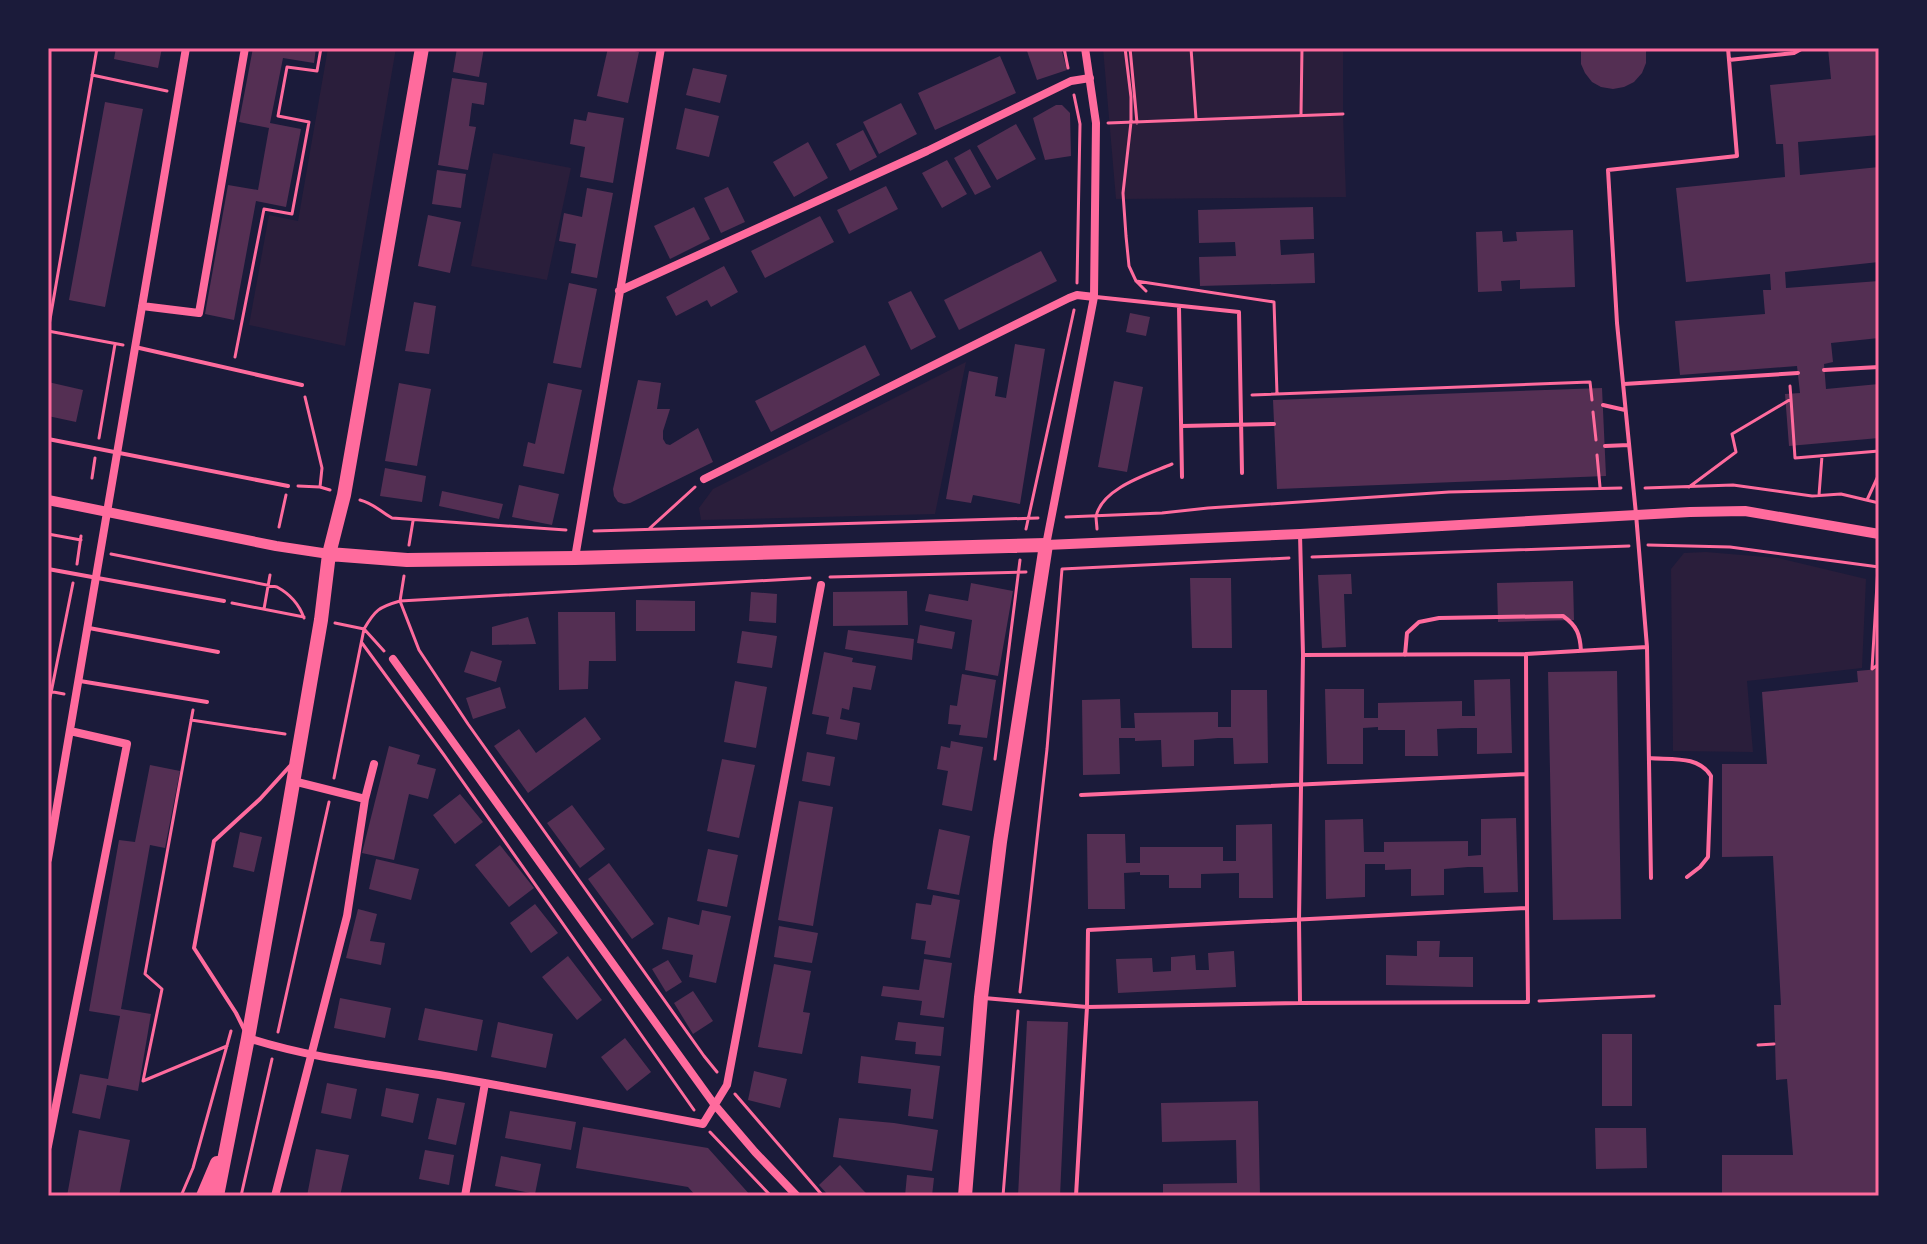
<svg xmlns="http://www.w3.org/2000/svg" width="1927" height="1244" viewBox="0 0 1927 1244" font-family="'Varela Round',sans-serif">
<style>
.green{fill:#2a1e3b}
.building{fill:#542f53}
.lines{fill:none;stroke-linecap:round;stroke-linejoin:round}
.path{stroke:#ff6b9d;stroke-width:3}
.service{stroke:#ff6b9d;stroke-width:4}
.minor{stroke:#ff6b9d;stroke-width:8}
.tertiary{stroke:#ff6b9d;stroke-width:10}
.primary{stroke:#ff6b9d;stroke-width:14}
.neatline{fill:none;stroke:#ff6b9d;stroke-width:3}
</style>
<rect width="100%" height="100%" fill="#1b1b3a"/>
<!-- green -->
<path class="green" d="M328 48H396L345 346 249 325 269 215 298 221Z
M1103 48H1343V114L1346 197 1116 199Z
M493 153 571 168 547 280 471 266Z
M966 362 935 514 701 520 699 508 713 489Z
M1706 552 1778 558 1866 579 1862 668 1747 681 1753 752 1673 751 1671 569 1684 553Z"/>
<!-- building -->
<path class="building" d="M116 48H162L158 68 114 59Z
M253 48 284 51 285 48H316L314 63 283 58 270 123 301 129 286 207 256 201 234 320 205 314 228 185 258 190 269 128 239 122Z
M457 48H484L479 77 453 72Z
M608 48H622L639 52 628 103 597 96Z
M1026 48H1061L1067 70 1037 80Z
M1581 48H1646V63L1642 73 1634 82 1624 87 1613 89 1601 87 1592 82 1585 73 1581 64Z
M1828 48H1879V135L1798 142 1800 175 1879 167V262L1785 272 1786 288 1879 281V338L1831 343 1833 362 1824 364 1826 389 1879 384V438L1789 446 1785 394 1800 393 1797 366 1680 375 1675 321 1765 314 1763 290H1771L1770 274 1686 282 1676 188 1785 177 1783 144H1776L1770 85 1831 79Z
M1000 56 1016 93 935 130 918 93Z
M693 68 727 75 720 103 686 95Z
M452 78 487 83 484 105 472 103 469 126 476 127 468 170 438 165Z
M105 102 143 109 105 307 69 300Z
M901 103 917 134 879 154 863 122Z
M1056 105H1062L1070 113 1071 156 1045 160 1033 118Z
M685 108 719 116 709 157 676 149Z
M588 112 624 118 613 183 580 177 585 147 570 144 574 119 586 121Z
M1016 124 1036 159 997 180 977 146Z
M863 130 877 157 850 171 836 144Z
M808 142 828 178 794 197 773 162Z
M970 149 991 187 975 195 954 158Z
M947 160 967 194 942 208 922 173Z
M437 170 466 174 461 208 432 204Z
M886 186 898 209 849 234 837 210Z
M728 187 745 222 721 233 704 198Z
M587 188 613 193 597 278 571 273 576 244 559 241 564 213 582 217Z
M694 207 710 239 670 259 654 226Z
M1313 207 1314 239 1280 240 1281 255 1314 253 1315 283 1200 286 1199 257 1236 256 1235 242 1199 243 1198 210Z
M428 215 461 222 450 273 418 266Z
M820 216 834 242 765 278 751 251Z
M1573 230 1575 287 1520 289V280L1501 281 1502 291 1478 292 1476 232 1502 231 1503 242 1517 241 1516 232Z
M1041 251 1057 281 959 330 944 300Z
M724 266 738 292 711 307 707 300 676 316 666 297Z
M569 283 597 289 581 368 553 363Z
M911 291 936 337 911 350 888 302Z
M414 302 436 306 429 354 405 351Z
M1130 313 1150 317 1146 336 1126 332Z
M1015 344 1045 349 1020 504 973 495 971 503 946 499 969 371 998 377 995 396 1006 398Z
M865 345 880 375 771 432 755 401Z
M638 380 661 383 657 409H670L663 431V439L666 444 670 445 698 428 713 462 630 503 624 504 618 502 614 496 613 489Z
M1114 381 1143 387 1127 472 1098 467Z
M48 382 83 390 76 422 48 416Z
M399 383 431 389 417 466 385 461Z
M548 383 582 390 564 474 523 466 528 442 535 444Z
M1602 388 1606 476 1277 489 1273 400Z
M385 468 426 476 422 502 380 496Z
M519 485 559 494 552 525 512 517Z
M442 491 503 504 499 519 439 506Z
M1351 574 1352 594H1344L1346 647 1322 648 1318 575Z
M1190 578H1231L1232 648H1192Z
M1573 581 1574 620 1498 622 1497 583Z
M971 583 1013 591 998 676 965 670 972 620 925 611 929 594 968 601Z
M907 591 908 625 833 626V592Z
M751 592 777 594 776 623 749 621Z
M636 600 695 601V631H636Z
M558 612H615L616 661H589L588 689 559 690Z
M528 617 536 644 492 645V627Z
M920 625 955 632 952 649 917 643Z
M848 630 914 639 912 660 845 649Z
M742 631 777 636 772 668 737 663Z
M471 651 502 661 496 682 464 672Z
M824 652 853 658 852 662 876 666 871 690 853 687 849 710 842 708 840 719 860 723 857 740 826 734 829 717 812 714Z
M1879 669V1196H1722V1155H1793L1787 1079 1776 1080 1774 1005H1781L1773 856 1722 857V764H1767L1762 692 1858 682 1857 671Z
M1617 671 1621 919 1553 920 1548 672Z
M962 674 996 680 987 738 959 735 961 725 948 724 950 705 957 706Z
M1510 679 1512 753 1477 754V728H1462L1437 729 1438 756H1405V730H1378V727L1363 728V764H1327L1325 689H1364V718H1378V703L1462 701V716H1475L1474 680Z
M735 681 767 687 756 748 724 742Z
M500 687 506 708 473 719 466 698Z
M1231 690H1267L1268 763 1234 764 1233 738H1218L1194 740V766L1162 767 1161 740 1135 741V738H1119L1120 774 1083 775 1082 700 1120 699 1121 728H1135L1134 713 1218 712V727H1231Z
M585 717 601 739 528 793 494 746 519 729 536 753Z
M951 741 983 747 972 811 942 805 948 771 937 769 941 746 950 748Z
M389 746 420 755 417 764 436 769 428 799 409 794 394 860 362 853Z
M807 752 835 757 830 786 802 781Z
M722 759 755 765 739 838 707 831Z
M150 765 180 771 165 848 150 845 121 1009 151 1014 138 1091 107 1085 100 1119 72 1113 80 1074 108 1079 120 1016 89 1011 119 840 135 842Z
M460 794 483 822 455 844 433 815Z
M799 801 833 807 813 926 778 920Z
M572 805 605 849 580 868 547 823Z
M1516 818 1518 892 1484 893 1483 867H1468L1444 869V895L1411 896V869L1385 870V864H1365V897L1326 899 1325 820 1363 819 1364 852H1384V842L1468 841V856L1481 855V819Z
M1272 824 1273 898H1239V873L1201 874V888H1169V875H1140V872L1124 873 1125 909H1088L1087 834H1125L1126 863H1140V847H1223V861H1236V825Z
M939 829 970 836 959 895 927 889Z
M240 832 262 837 254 872 233 867Z
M500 845 534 888 509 907 475 865Z
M708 849 738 855 727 907 697 901Z
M376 859 419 869 411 900 369 889Z
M609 863 654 924 632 939 588 879Z
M933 895 960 900 950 958 924 954 926 941 911 939 916 903 931 905Z
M535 904 558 933 531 953 510 923Z
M358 909 377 914 370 941 385 943 381 965 346 958Z
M702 910 731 916 716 983 689 977 693 955 662 949 668 917 699 925Z
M779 926 818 933 812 963 774 957Z
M1417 941H1440L1439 957H1473V987L1386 985V955L1417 956Z
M1234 951 1236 987 1118 993 1116 959 1152 958 1153 972 1171 971V957L1195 955 1196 970H1209L1208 953Z
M568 956 602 1000 577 1020 542 977Z
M924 959 952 963 944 1018 920 1015 922 1001 881 996 883 986 919 990Z
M668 960 682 982 666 992 652 969Z
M774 964 811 971 803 1012 810 1013 802 1054 758 1047Z
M693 991 713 1021 693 1034 674 1003Z
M340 998 391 1008 385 1038 334 1028Z
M425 1008 483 1020 477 1051 418 1040Z
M1027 1021 1068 1022 1060 1196H1018Z
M498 1022 553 1034 546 1068 491 1057Z
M898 1022 944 1027 941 1056 915 1054 916 1042 895 1040Z
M1602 1034H1632V1106H1602Z
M625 1038 651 1072 627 1091 601 1057Z
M861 1056 940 1066 933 1119 908 1116 911 1089 858 1083Z
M754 1071 787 1079 780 1108 748 1100Z
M327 1083 357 1089 351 1119 321 1113Z
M386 1088 419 1094 413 1123 381 1116Z
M437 1098 465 1103 456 1145 428 1139Z
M1258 1101 1260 1196H1163V1184L1237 1183 1236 1140 1162 1142 1161 1103Z
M510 1111 576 1122 571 1150 505 1138Z
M839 1118 894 1123 938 1130 932 1171 833 1157Z
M583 1127 708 1148 751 1196H696L688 1187 576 1168Z
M1595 1128H1646L1647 1168 1596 1169Z
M79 1130 130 1140 119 1196H67Z
M316 1149 349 1155 340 1196H307Z
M425 1150 454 1155 449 1185 419 1179Z
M501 1156 541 1164 535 1194 495 1186Z
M840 1165 862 1189 869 1196H829L819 1185Z
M907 1175 934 1178 932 1196H905Z"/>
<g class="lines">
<!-- path -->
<path class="path" d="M1064 48 1068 68
M1125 48 1131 97V122L1123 193 1126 236 1129 266 1136 281 1146 291
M1130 48 1137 123
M1191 48 1196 119
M92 75 167 91
M1074 95 1080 124 1077 283
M1301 114 1302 48
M1108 123 1343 114
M1136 281 1274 302 1277 394
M48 331 97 48
M48 331 123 345
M235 357 264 209 292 214 309 122 278 116 287 67 317 71 321 48
M1252 395 1590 382 1592 400
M305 397 322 468 320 487
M1791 399 1795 458 1879 451
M1593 412 1596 440
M99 438 115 344
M1597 455 1600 487
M92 478 95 458
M298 486 320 487 330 490
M1689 487 1736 452 1732 434 1791 399 1790 386
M1645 488 1733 485 1812 496 1841 494 1879 503
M1819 495 1822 456
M360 500C375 504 379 511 392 518L566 530
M1867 500 1879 474
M1066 517 1162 513 1208 508 1449 492 1621 488
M279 527 286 495
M650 528 695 487
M1026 529 1074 310
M1097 529C1097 528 1096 518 1096 517 1101 488 1149 474 1172 464
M594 531 1038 518
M48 534 81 540
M409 545 413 521
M1648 545 1730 547 1879 567
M111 554 277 587C290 594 299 604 304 618
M1312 557 1629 546
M77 564 81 536
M830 577 1026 572
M232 603 304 617
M264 609 270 575
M335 623 364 629C375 610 379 607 400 601L404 576
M365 630 384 651
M362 643 444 755 694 1110
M1872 669 1878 567
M1872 669 1879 664
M48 691 64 694
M48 708 73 583
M193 710 145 974 162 989 143 1081 227 1046
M191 720 285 734
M995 759 1020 560
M334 778 364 629
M1020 992 1047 749 1062 569 1289 558
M1539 1001 1654 996
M278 1032 329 802
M1758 1045 1774 1044
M717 1072 704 1056 468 724 419 650 400 601 810 578
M735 1094 823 1196
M710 1132 771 1196
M181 1196 193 1168 231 1031
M241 1196 272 1059
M1003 1196 1018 1011"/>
<!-- service -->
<path class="service" d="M1729 60 1794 53 1803 48
M1096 297 1239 312 1242 473
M1179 307 1182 477
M135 347 302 385
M1824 370 1879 367
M1624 384 1798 373
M1603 405 1625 410
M1182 426 1274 424
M48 439 288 486
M1605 446 1629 445
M1300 534 1303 655 1526 654 1647 647
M48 569 224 601
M89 628 218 652
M1303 655 1299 920 1300 1003 1087 1007 1088 930 1527 908 1526 654
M1405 655 1407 633 1419 622 1439 618 1563 616C1577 626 1580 634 1581 651
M80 681 207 702
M1649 758C1670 760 1699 755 1711 776L1708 857 1700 867 1687 877
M1081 795 1526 774
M1651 878 1647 647 1636 514 1617 323 1608 170 1737 156 1728 48
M984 998 1087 1007 1076 1196
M1300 1003 1528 1002 1527 908
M244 1029 236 1013 194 948 214 841 260 799 290 766"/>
<!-- minor -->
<path class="minor" d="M619 291 927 151 1071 81 1090 78
M142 306 199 313 245 48
M704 479 1069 298 1077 295 1094 297
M1046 545 1094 297 1096 123 1085 48
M575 558 661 48
M393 659 714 1104 755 1152 797 1196
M293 781 365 799
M48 859 186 48
M248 1038C309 1058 375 1065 439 1075 527 1090 615 1107 703 1124L727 1085 821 585
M48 1146 127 744 70 731
M275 1196 347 916 365 799 374 764
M465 1196 485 1083"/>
<!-- tertiary -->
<path class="tertiary" d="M48 500 276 546 329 554
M1046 545 1300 534 1690 512 1745 511 1879 534"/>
<!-- primary -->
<path class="primary" d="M329 554 407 560 575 558 1046 545 1000 842 981 997 965 1196
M203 1196 217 1163
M217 1196 248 1038 287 818 321 620 329 554 344 495 422 48"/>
</g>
<!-- border -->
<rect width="1927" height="1244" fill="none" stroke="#1b1b3a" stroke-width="100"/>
<rect x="50" y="50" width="1827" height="1144" class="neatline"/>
</svg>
